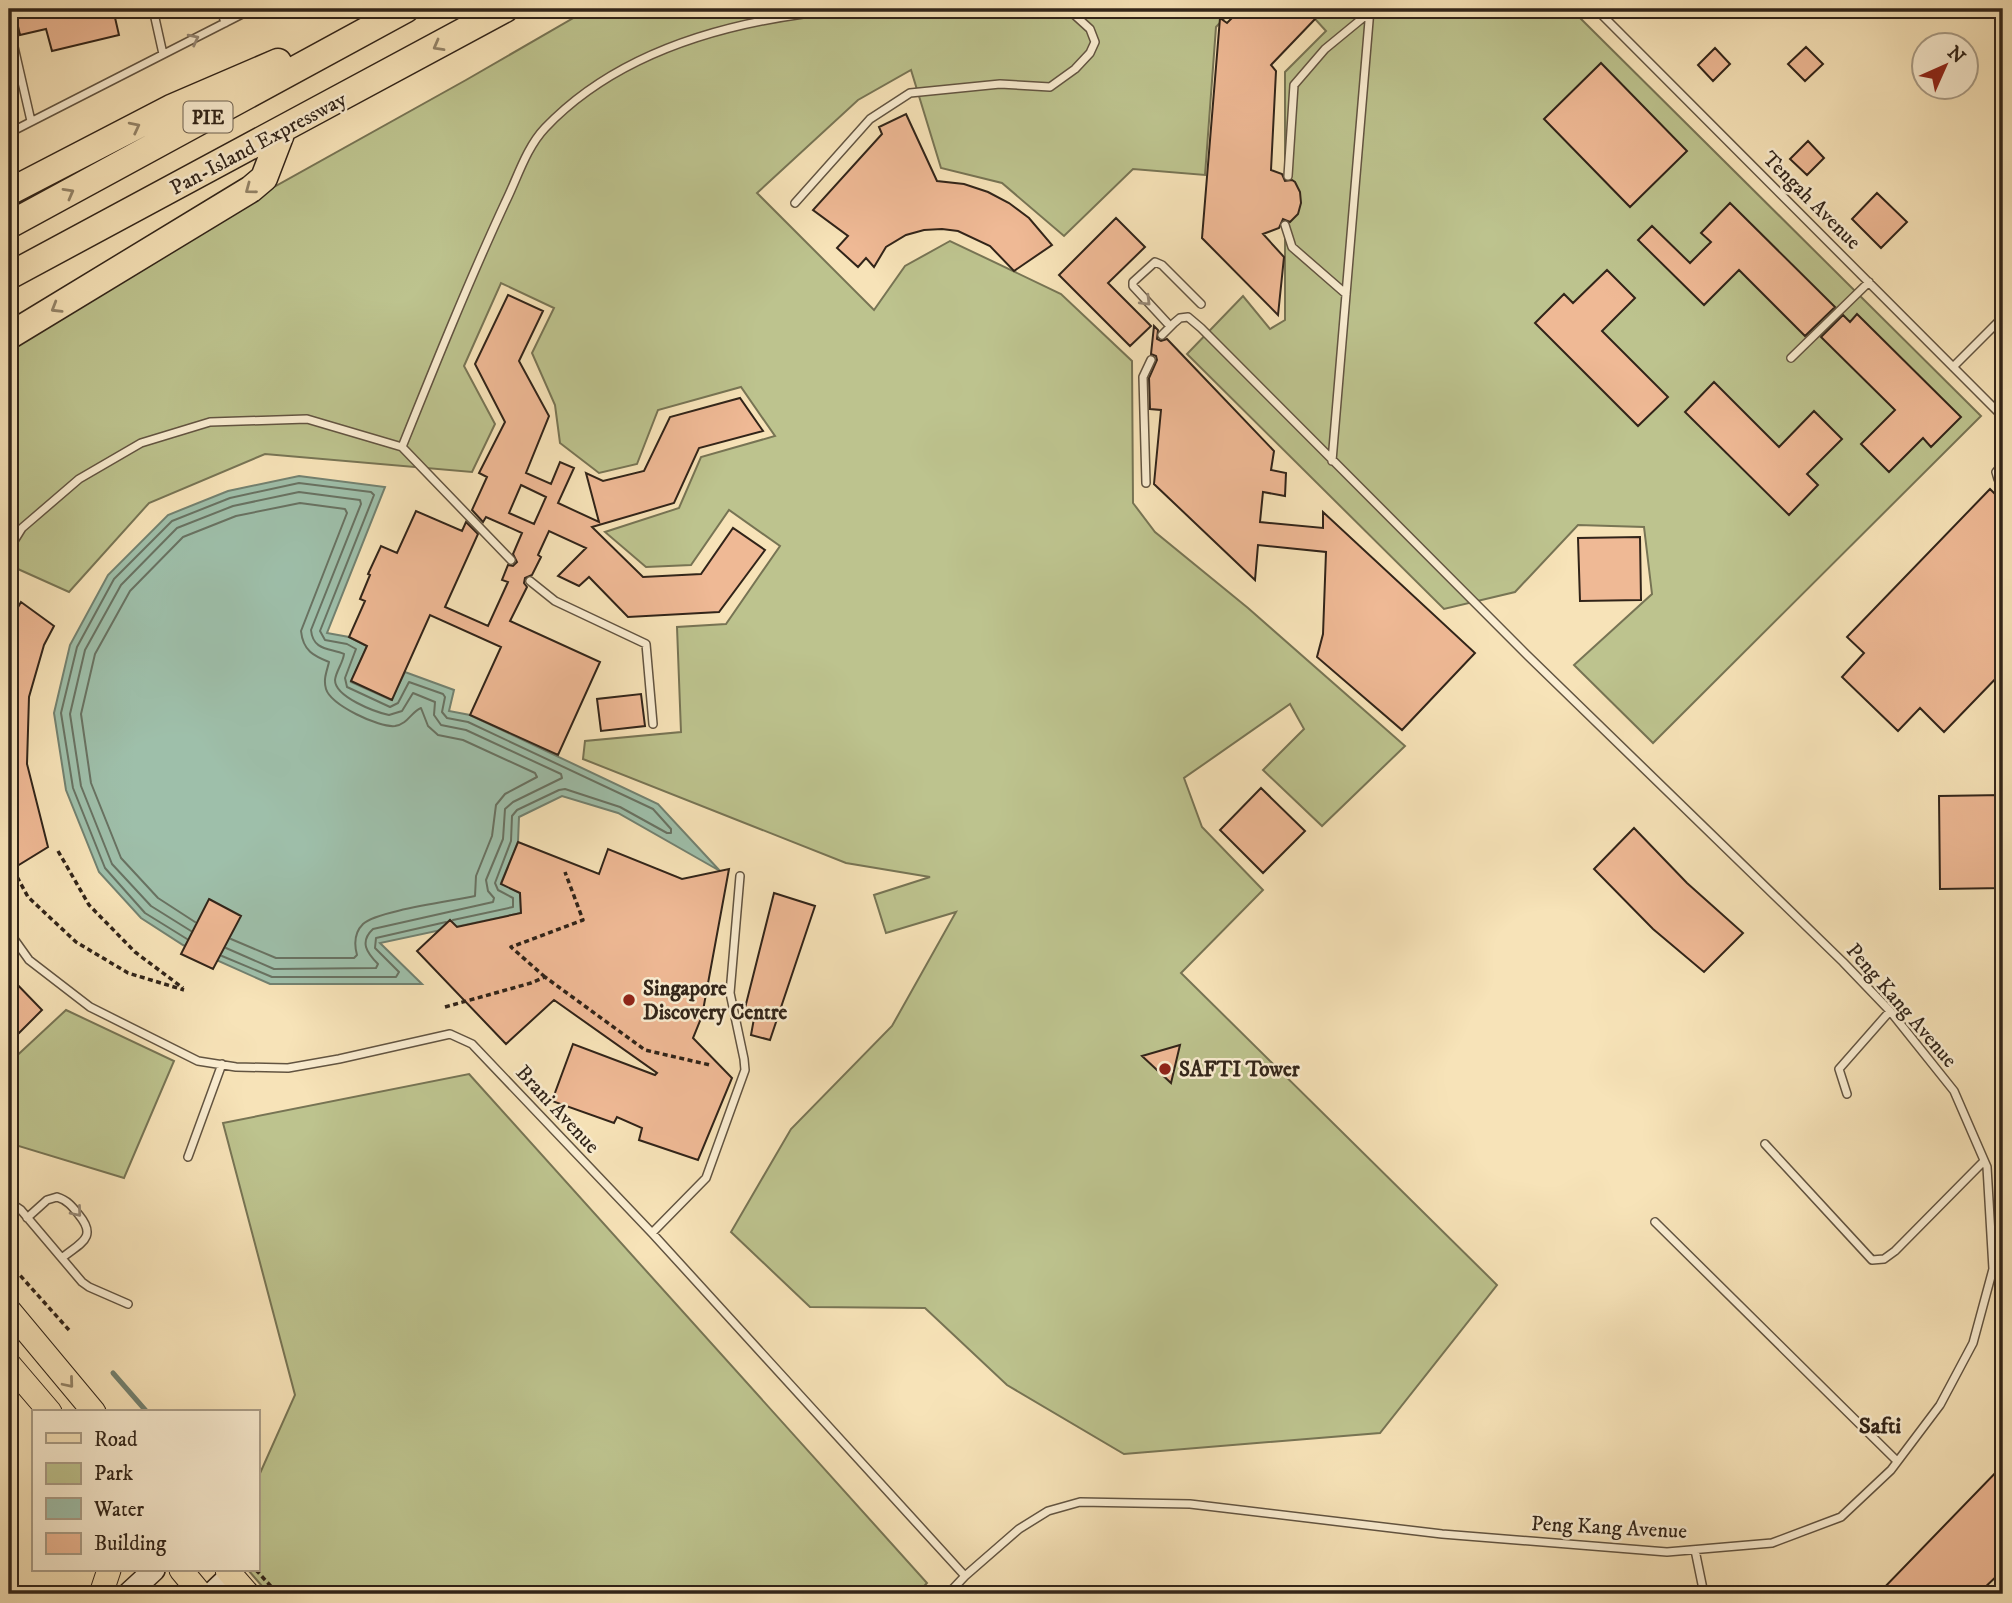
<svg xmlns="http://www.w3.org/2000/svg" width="2012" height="1603" viewBox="0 0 2012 1603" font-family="'IM FELL DW Pica',serif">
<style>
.green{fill:#bdc38e;stroke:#777454;stroke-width:2}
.water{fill:#9ebfaa;stroke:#728170;stroke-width:2}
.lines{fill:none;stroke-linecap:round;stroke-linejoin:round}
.shore{stroke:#687262;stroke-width:2}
.stream{stroke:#728170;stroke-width:5}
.building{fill:#efb995;stroke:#312419;stroke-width:2;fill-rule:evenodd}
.service-casing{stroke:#625441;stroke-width:10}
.secondary-casing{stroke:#312419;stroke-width:24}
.primary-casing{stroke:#312419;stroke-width:25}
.motorway-casing{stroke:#312419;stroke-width:29}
.path{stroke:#312419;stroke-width:3.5;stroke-dasharray:5 3.5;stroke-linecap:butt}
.service{stroke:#faedd1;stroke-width:7}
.secondary{stroke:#faedd1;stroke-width:21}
.primary{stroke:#f7e3b8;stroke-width:23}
.motorway{stroke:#f7e3b8;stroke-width:26}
.oneway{stroke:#968875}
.oneway2{stroke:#948468}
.poi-dot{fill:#8f2418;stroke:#faedd1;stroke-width:2.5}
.labels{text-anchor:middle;stroke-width:5;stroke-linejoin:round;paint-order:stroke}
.shield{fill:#faedd1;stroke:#6d6050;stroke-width:2}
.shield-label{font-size:19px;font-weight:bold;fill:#312419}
.street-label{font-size:21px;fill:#312419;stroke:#faedd1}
.poi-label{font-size:21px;font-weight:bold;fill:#312419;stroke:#faedd1;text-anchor:start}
.neighbourhood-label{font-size:23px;font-weight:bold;fill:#312419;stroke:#faedd1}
</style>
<rect width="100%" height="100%" fill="#f7e3b8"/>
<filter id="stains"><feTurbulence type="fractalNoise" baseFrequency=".00286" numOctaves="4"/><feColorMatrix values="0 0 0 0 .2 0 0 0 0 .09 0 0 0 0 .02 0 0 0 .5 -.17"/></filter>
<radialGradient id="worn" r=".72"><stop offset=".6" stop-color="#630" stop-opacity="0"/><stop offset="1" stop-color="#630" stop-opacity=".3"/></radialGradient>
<!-- green -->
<path class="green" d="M589 9H1233L1216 27 1205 175 1133 169 1064 236 1002 183 941 168 911 70 858 100 757 193 874 310 905 266 950 241 1061 294 1132 361 1133 503 1155 532 1248 608 1405 746 1322 826 1263 770 1304 729 1290 704 1184 778 1202 827 1263 890 1181 973 1497 1285 1380 1433 1124 1454 1007 1385 925 1308 810 1307 731 1232 791 1129 892 1026 956 912 886 933 874 895 930 877 846 863 583 759 585 741 681 732 677 627 726 624 780 546 729 510 691 565 646 567 605 532 679 508 701 457 775 436 741 387 658 410 637 464 599 473 560 443 555 405 532 353 554 308 501 283 464 366 495 424 472 472 265 454 149 503 69 592 9 565V324L136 264 466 80Z
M1306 9H1571L1981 416 1653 743 1574 665 1652 594 1644 527 1578 525 1515 592 1444 609 1187 354 1243 296 1270 329 1285 320V72L1326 31Z
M66 1010 174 1061 124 1178 19 1146 9 1155V1063Z
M469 1074 927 1583 917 1594H269L248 1570H257V1480L295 1395 223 1123Z"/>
<!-- water -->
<path class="water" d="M299 476 385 487 327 633 349 637 367 646 351 682 391 700 405 672 454 690 449 711 470 715 658 804 720 871 618 813 562 796 519 817 518 842 501 883 520 893 521 913 380 943 422 984H270L183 945 141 918 99 872 66 790 54 713 70 645 108 575 168 515 228 491Z"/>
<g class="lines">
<!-- shore -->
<path class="shore" d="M195 922 158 898 121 858 91 783 81 714 95 654 130 591 183 537 236 516 300 503 345 509 347 513 301 631C303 651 314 656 329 662 327 671 323 679 326 689 331 705 379 728 395 726 408 724 411 712 421 708L428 726 438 735 463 740 535 773 537 777 505 794 496 805 492 836 476 876 475 896C453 901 376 911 363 924 354 933 354 944 357 955L354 958H276L231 939
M191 931 151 906 112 864 81 786 70 714 85 650 121 585 177 528 233 506 299 492 360 500 361 504 311 630C313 651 330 648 344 654 343 663 336 671 335 680 335 697 375 712 389 715L402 711 413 693 435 702 434 715 441 725 466 730 561 774 562 778 513 802 505 809 503 839 486 880 488 891 494 898 493 902 373 929C359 942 367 953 378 964L376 968 274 969 226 948
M187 939 145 913 105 868 73 788 61 713 77 647 114 579 172 521 230 498 299 483 371 492 374 495 320 631 325 640 347 644 356 649 345 678 347 687 390 707 398 703 409 682 443 694 445 697 442 712 447 718 468 722 653 809 671 829V833H667L620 807 565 789 559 790 517 810 512 816 511 841 495 883 498 890 513 898V907L453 920
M222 956 272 977H396L399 972 375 948 376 938 446 922"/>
<!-- stream -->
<path class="stream" d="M113 1373 147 1412"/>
</g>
<!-- building -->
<path class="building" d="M14 9H113L119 35 52 51 46 29 20 35Z
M1241 9H1308L1317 17 1271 65 1276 71 1271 170 1282 174 1285 181 1292 180 1295 182 1300 192 1301 203 1298 214 1290 222 1283 219 1279 228 1263 234 1284 257 1278 315 1202 238 1220 18 1227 23Z
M1806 47 1823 64 1805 81 1788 64Z
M1715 48 1730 64 1713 81 1698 65Z
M1601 63 1687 151 1630 207 1544 119Z
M906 114 937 181 964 184 988 192 1009 203 1029 218 1052 245 1014 271 990 246 958 231 942 229 924 230 906 235 886 247 874 267 866 258 858 267 837 248 848 236 813 210 882 134 879 127Z
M1808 141 1824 158 1807 175 1790 159Z
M1877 193 1907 222 1881 248 1852 219Z
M1730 203 1835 307 1805 336 1739 270 1704 305 1638 240 1652 226 1690 263 1711 242 1701 233Z
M1116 218 1145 247 1108 283 1151 326 1130 346 1059 275Z
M1607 270 1635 298 1602 331 1668 397 1638 426 1535 323 1564 294 1573 303Z
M508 295 543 311 519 361 549 416 526 473 551 484 560 462 574 468 558 503 599 522 586 473 603 481 644 471 670 417 740 398 763 431 699 448 674 503 592 527 643 577 701 574 733 528 765 550 719 612 628 617 589 577 579 586 558 576 586 548 549 531 538 555 541 557 532 575 525 578 524 583 527 587 510 621 600 662 558 755 470 715 501 647 430 615 392 700 351 681 367 646 349 637 365 601 360 599 370 575 368 574 381 546 397 553 416 511 462 531 466 522 478 534 445 607 488 626 508 582 502 580 508 565 513 566 517 562 513 554 522 533 486 517 483 522 472 510 487 477 479 473 505 422 475 364ZM521 485 546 497 534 524 509 513Z
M1857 314 1961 417 1931 447 1923 438 1889 472 1861 444 1895 410 1821 337 1843 315 1850 322Z
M1154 326 1158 330 1157 339 1161 341 1167 339 1274 451 1271 470 1286 473 1285 496 1263 492 1260 522 1323 528V512L1475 653 1402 730 1317 657 1323 634 1326 552 1258 545 1255 580 1154 484 1161 410 1150 409 1149 378 1157 360 1156 356 1151 354Z
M1714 382 1779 447 1814 411 1842 439 1807 474 1818 485 1789 515 1685 412Z
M1990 489 2003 502V671L1944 732 1920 708 1898 731 1842 677 1864 653 1847 637Z
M1640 537 1641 600 1580 601 1578 538Z
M21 602 54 626 44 645 29 697 27 764 48 847 9 871V623Z
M641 694 645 726 601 731 597 699Z
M1261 788 1305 831 1263 873 1220 830Z
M2003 795V888L1940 889 1939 796Z
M1634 828 1687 883 1743 933 1704 972 1653 929 1594 869Z
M518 842 599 874 608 849 682 879 729 869 702 1016 693 1038 732 1078 698 1160 639 1140 642 1128 617 1117 614 1123 552 1101 573 1044 655 1075 657 1073 554 1000 506 1044 417 951 450 920 457 927 521 913 520 893 501 884Z
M774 893 815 906 770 1040 751 1035 755 1013 744 1012Z
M209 899 241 916 213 969 181 954Z
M9 976 42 1010 9 1043Z
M1180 1045 1171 1083 1142 1056Z
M2003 1465V1570L1978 1594H1878Z"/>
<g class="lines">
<defs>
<path id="service" d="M153 9 163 54
M221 9 225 23
M1596 9 2003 417
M9 25 31 121
M9 133 252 9
M1288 176 1294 85 1325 49 1370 12
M795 203 870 119 910 93 1000 84 1050 87 1075 69 1090 53 1095 42 1090 29 1068 9
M1285 225 1292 247 1346 294
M1170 326 1133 286V282L1155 262 1162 265 1201 304
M1791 358 1869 282
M1953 367 2003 317
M402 447C435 365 468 283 505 203 517 179 526 148 545 128 623 46 741 18 849 9
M1332 461 1370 9
M2003 464 1996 472 1998 479 2003 484
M1146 483 1143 377 1151 360
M9 549 22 528 79 479 141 443 210 422 307 419 402 447 511 560
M530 581 555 601 646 644 653 724
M9 932 29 960 90 1007 198 1061 236 1067 288 1068 339 1059 450 1034 472 1044 652 1233 965 1576
M1847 1094 1839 1069 1890 1011
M1765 1144 1872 1260 1884 1259 1895 1251 1984 1161
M188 1157 222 1064
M9 1202 21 1210 82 1282 89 1287 128 1304
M27 1218 47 1200 57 1197C67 1200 72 1206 79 1215 98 1238 80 1243 62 1258
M1655 1222 1897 1461
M652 1233 706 1178 745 1070 744 1059 730 993 740 876
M1695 1550 1704 1594
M948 1594 965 1576 1019 1529 1048 1511 1080 1502 1190 1504 1442 1534 1667 1552 1772 1543 1841 1517 1891 1470 1940 1405 1973 1343 1993 1269 1987 1167 1954 1091 1890 1011 1843 962 1526 654 1201 328 1188 317 1180 318 1174 323 1162 335"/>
<path id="secondary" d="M128 1594 154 1570
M211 1594 231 1575"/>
<path id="primary" d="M9 1310 94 1412
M9 1364 50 1412
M181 1570 201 1594
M227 1570 248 1594
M101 1594 109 1570"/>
<path id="motorway" d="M9 192 171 108 278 62
M9 225 406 9
M9 276 505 9
M9 336 251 189 264 178 282 131"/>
</defs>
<!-- service casing -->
<use href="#service" class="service-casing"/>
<!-- secondary casing -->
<use href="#secondary" class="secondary-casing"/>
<!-- primary casing -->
<use href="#primary" class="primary-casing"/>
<!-- motorway casing -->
<use href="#motorway" class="motorway-casing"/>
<!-- path -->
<path class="path" d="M58 851 89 905 135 952 183 988
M9 862 28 897 76 942 128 973 184 990
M545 977 511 947 583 920 565 872
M445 1007 531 983 545 977 645 1050 710 1065
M9 1263 69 1330
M256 1570 278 1594"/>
<!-- service -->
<use href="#service" class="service"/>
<!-- secondary -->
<use href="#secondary" class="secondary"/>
<!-- primary -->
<use href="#primary" class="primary"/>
<!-- motorway -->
<use href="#motorway" class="motorway"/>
</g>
<!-- one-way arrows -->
<defs><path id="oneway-chevron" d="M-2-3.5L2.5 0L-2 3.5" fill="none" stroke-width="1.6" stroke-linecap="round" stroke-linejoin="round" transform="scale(1.75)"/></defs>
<g class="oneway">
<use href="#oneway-chevron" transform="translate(194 39) rotate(-27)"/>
<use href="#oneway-chevron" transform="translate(1146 301) rotate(45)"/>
<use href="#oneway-chevron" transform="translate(77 1212) rotate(50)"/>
</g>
<g class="oneway2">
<use href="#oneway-chevron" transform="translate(438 46) rotate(151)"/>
<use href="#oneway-chevron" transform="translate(135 127) rotate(-27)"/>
<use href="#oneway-chevron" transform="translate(250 189) rotate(143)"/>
<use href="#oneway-chevron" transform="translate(69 193) rotate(-29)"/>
<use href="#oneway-chevron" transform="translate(56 308) rotate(149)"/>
<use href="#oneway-chevron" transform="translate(69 1383) rotate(50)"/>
</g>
<!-- markers -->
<g class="poi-dot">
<circle cx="629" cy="1000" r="7"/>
<circle cx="1165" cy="1069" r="7"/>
</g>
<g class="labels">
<!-- shield labels -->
<rect class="shield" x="183.5" y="101.5" width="49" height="31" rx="5"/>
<g class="shield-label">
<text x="208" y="124">PIE</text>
</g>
<!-- street labels -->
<g class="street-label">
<text transform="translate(258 143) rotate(-28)" y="7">Pan-Island Expressway</text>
<text transform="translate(1812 200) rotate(45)" y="7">Tengah Avenue</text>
<text transform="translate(1902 1005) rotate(49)" y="7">Peng Kang Avenue</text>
<text transform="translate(558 1109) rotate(47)" y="7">Brani Avenue</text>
<text transform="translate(1609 1527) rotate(3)" y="7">Peng Kang Avenue</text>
</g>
<!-- poi labels -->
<g class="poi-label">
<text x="643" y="995">Singapore<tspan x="643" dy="24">Discovery Centre</tspan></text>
<text x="1179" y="1076">SAFTI Tower</text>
</g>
<!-- neighbourhood labels -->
<g class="neighbourhood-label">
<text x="1880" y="1433">Safti</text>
</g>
</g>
<!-- margin -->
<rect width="2012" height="1603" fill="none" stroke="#f7e3b8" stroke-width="35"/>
<rect x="10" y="10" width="1991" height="1582" fill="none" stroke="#312419" stroke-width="3.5"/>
<rect x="18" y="18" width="1977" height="1568" fill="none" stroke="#312419" stroke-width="2"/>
<!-- legend -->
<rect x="32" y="1410" width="228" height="161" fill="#faedd1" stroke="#aa9d87" stroke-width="2"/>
<rect x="46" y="1433" width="35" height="10" fill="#f7e3b8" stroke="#aa9d87" stroke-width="2"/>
<text x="94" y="1446" font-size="21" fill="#312419">Road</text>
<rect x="46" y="1463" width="35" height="21" fill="#bdc38e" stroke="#aa9d87" stroke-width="2"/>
<text x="94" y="1480" font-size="21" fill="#312419">Park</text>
<rect x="46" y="1498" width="35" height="21" fill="#9ebfaa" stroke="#aa9d87" stroke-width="2"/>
<text x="94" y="1516" font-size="21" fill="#312419">Water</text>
<rect x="46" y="1533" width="35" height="21" fill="#efb995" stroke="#aa9d87" stroke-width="2"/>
<text x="94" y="1550" font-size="21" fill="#312419">Building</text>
<!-- north arrow -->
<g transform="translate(1945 66) rotate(45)"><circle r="33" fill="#faedd1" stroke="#aa9d87" stroke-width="2"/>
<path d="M0-5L12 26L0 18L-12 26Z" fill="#8f2418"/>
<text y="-10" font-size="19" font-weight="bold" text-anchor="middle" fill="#312419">N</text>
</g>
<rect width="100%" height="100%" filter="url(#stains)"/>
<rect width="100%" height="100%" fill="url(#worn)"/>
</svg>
